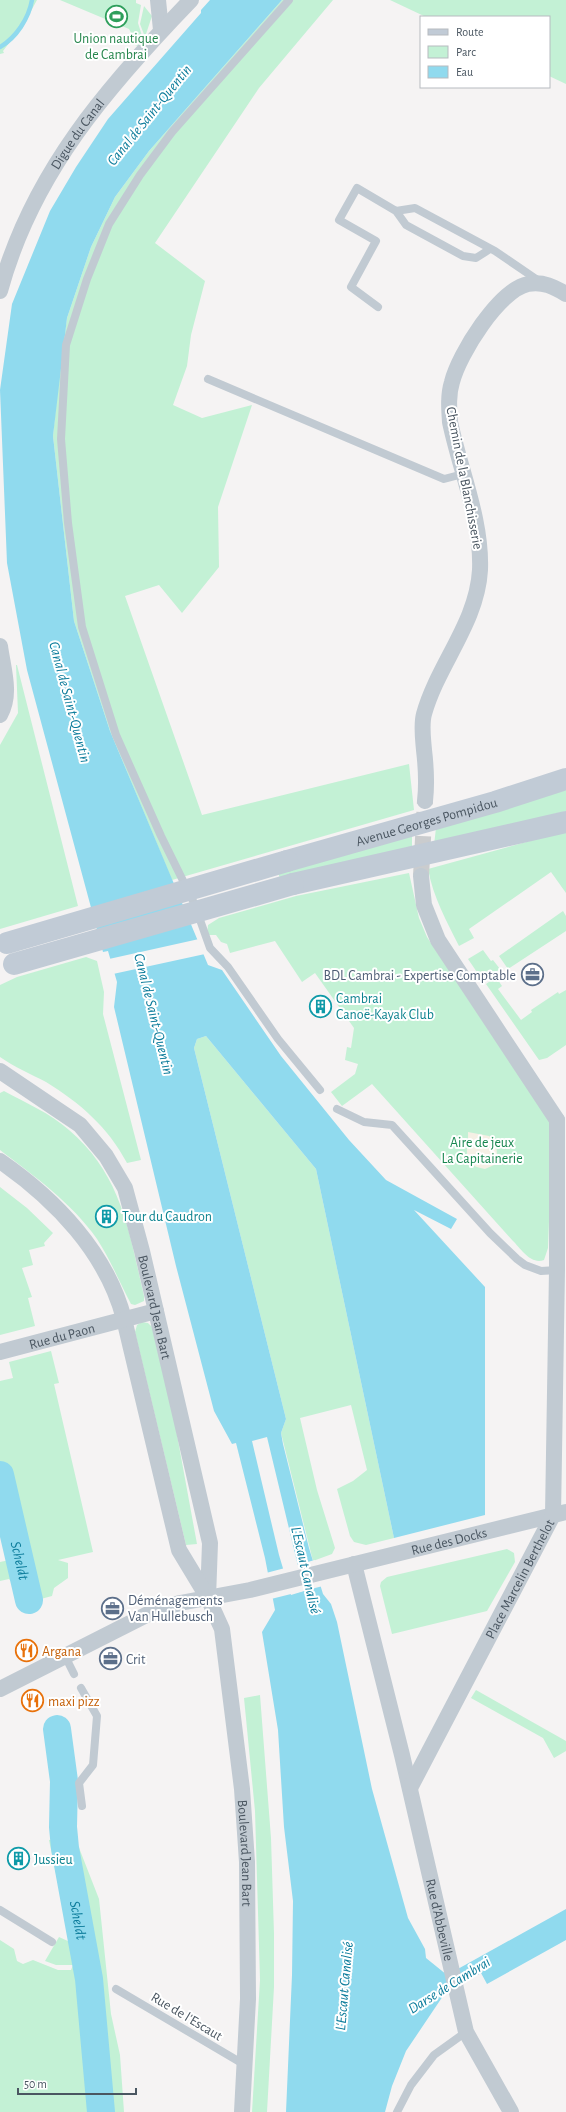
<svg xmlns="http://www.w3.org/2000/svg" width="566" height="2112" viewBox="0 0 566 2112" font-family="'Alegreya Sans',sans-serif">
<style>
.green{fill:#c3f1d5}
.sand{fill:#f5f0e5}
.water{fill:#90daee;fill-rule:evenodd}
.pier{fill:#f5f3f3}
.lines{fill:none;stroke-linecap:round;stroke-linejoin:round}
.stream{stroke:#90daee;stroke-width:4.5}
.river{stroke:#90daee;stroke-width:28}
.street-tunnel{stroke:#caccce;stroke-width:16;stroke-dasharray:16 8;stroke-linecap:butt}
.lane{stroke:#c1cad2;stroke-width:8}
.street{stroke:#c1cad2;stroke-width:16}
.secondary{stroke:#c1cbd6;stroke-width:22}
.secondary-bridge{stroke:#c1cbd6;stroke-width:22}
.labels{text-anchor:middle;stroke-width:4;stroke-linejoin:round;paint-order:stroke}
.leisure-label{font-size:14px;fill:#27864d;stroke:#fff}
.street-label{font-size:14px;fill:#4a5661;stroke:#fff}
.service-label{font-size:14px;fill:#4e5e75;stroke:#fff;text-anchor:start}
.culture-label{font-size:14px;fill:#0d838f;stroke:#fff;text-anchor:start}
.park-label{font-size:14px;fill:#17864f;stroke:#fff}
.food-label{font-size:14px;fill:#c56008;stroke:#fff;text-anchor:start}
.water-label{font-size:15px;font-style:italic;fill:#0c7c9b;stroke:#fff}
</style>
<rect width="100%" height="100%" fill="#f5f3f3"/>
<!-- green -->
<path class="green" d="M0 0H37L25 22 3 51 4 53 0 54Z
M60 0H136V3L141 5 138 23 143 39 138 46 132 44 135 40 129 29Z
M282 0H333L259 88 155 243 205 281 191 335 187 366 173 405 202 418 252 405 218 507 219 567 182 613 159 585 125 596 202 815 409 764 414 810 172 880 110 731 74 621 53 436 58 385 67 318 91 247 115 197 149 151Z
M390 0H566V84L549 76V17H426Z
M144 6 152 16 145 37 140 24Z
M16 665H17L78 906 0 929V745L18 713Z
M566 790V811L434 845 436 828Z
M566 831V893L551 872 469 929 474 938 459 946C447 922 433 897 428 869Z
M412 834V849L280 879 278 872Z
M409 873 419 918 427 937 549 1121 552 1141 548 1248 544 1260C531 1265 521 1249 513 1241L372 1084 342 1106 331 1092 355 1074 358 1064 345 1060 347 1047 351 1048 354 1028 315 973 302 982 275 941 230 953 227 944 221 942 216 935H207L208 925 219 918 296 896Z
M563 911 566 916V931L508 969 499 956Z
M483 950 491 961 493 960 500 969 483 981 468 959Z
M86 957 97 961 104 992 103 1014 141 1160 127 1163C108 1127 80 1103 46 1082 31 1074 14 1067 0 1057V985L17 977Z
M496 977 502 986 498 989 521 1020 532 1012 531 1010 558 992 559 994 566 990V1045L547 1058 539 1060 486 984Z
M206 1036 316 1169 394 1538 366 1545 354 1542 350 1536 337 1489 353 1481 367 1470 351 1405 300 1418 317 1490 335 1548 332 1554 313 1561 281 1433 286 1419 194 1048 197 1039Z
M4 1091C26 1103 50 1113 69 1130 122 1175 129 1232 144 1296V1301L135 1305 131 1304C120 1283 110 1259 97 1239 72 1203 34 1176 0 1150V1093Z
M0 1187 27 1208 53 1233 44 1243 45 1246 29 1250 33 1265 22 1268 32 1297 28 1298 35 1326 0 1335Z
M142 1322 148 1323 152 1327 175 1424 197 1544 186 1545 135 1332 137 1325Z
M51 1351 59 1383 54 1384 93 1552 58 1560 68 1563V1578L54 1588 52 1596 37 1600 21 1592 9 1579 0 1581V1562L14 1559 10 1539 0 1532V1381L13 1378 9 1362Z
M507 1549 514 1553 515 1562 487 1611 392 1634 380 1586 381 1582 387 1577Z
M476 1690 566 1741V1751L554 1758 543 1738 471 1698Z
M260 1695 271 1838 274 1934V1987L267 2112H252L260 1980 255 1811 244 1698Z
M74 1835 99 1899 111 2014 120 2055 124 2112H0V1940L14 1949 17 1961 23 1964 33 1960 58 1970H71L73 1965H56L45 1961 59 1937 70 1942 49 1840Z"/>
<!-- sand -->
<path class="sand" d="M468 1132 489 1136 496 1141 497 1155 494 1165 485 1169C459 1165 469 1149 468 1132Z"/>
<!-- water -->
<path class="water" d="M210 0H282L149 151 115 197 91 247 67 318 53 436 74 621 110 731 208 965 222 970 281 1056 349 1140 386 1180 457 1219 451 1229 414 1210 485 1287V1515L394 1538 316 1169 206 1036 197 1039 194 1048 286 1419 281 1433 283 1444 309 1548 323 1594 331 1604 337 1622 372 1789 408 1918 425 1949 426 1958 447 1975 566 1909V1940L487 1984 481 1973 445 1993 406 2051 392 2086 385 2112H286L292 1975 293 1901 284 1827 278 1730 262 1632 275 1610 265 1558 236 1443 232 1444 214 1411 176 1266 114 1007 117 982 108 951 103 952 27 670 7 563 0 390 12 304 50 211 76 167 108 119 201 13V10ZM267 1437 304 1591 291 1595 279 1555 252 1441Z"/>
<!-- pier -->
<path class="pier" d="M199 939 205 954 113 974 109 959Z
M315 1560 323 1586 271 1599 266 1573 285 1568 292 1592 301 1590 296 1565Z"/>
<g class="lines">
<!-- stream -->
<path class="stream" d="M0 47C16 38 29 18 32 0"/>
<!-- river -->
<g class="river">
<path id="s1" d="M0 1475 29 1600"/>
<path id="s2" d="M57 1729 64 1781 63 1827 65 1848 89 1979 101 2112"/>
</g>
<!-- street-tunnel -->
<path class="street-tunnel" d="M421 876 425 801"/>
<!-- lane -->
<path class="lane" d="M289 0 172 132 140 175 109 224 87 279 66 345 61 439 68 523 82 627 116 735 161 836 194 903 210 948 228 967 278 1039 320 1090
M396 211 415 208 495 251 539 281
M378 307 351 287 376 241 339 220 357 188 396 211 406 225 463 256 476 258 490 249
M208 379 444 479 463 474
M337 1109 364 1122 392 1125 490 1233 517 1259 525 1265 541 1271 557 1270
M65 1656 74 1674
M81 1688 97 1716 93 1765 79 1783 82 1806
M0 1910 52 1942
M116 1989 245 2065
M397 2112 411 2085 434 2055 466 2032"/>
<!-- street -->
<g class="street">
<path d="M158 0 161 30"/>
<path id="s3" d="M0 291C32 173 108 86 191 0"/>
<path d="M0 646C3 669 12 694 0 715"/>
<path d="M425 801C427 784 426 767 424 750 423 738 421 725 424 714 438 664 477 623 480 570 482 520 460 470 450 422 449 408 448 395 452 382 459 354 499 290 528 284 543 281 554 287 566 294"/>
<path d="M421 876 424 905 438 940 557 1120"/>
<path id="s4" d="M0 1071 80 1125 106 1156 125 1188 142 1251 210 1543 208 1598"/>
<path id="s5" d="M0 1161C55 1199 107 1253 124 1319L179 1550 208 1598 222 1629 242 1789 247 1862 248 1999 242 2112"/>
<path id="s6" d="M0 1352 156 1311"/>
<path id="s7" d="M354 1564 402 1755 466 2032 511 2112"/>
<path id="s8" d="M0 1689 158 1609 180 1603 250 1590 566 1512"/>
<path id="s9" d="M410 1788 553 1515 557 1270V1120"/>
</g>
<!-- secondary -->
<g class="secondary">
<path id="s10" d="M287 861 495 802 566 779"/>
<path d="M293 884 566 822"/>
</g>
<!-- secondary-bridge -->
<path class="secondary-bridge" d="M7 943 287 861
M14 964 293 884"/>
</g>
<!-- icons -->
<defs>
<symbol id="stadium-ring" viewBox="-11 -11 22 22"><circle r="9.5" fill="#fff" stroke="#2e9e5b" stroke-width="1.5"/><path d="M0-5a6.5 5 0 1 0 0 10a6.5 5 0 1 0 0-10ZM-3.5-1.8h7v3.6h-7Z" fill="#2e9e5b"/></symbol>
<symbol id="office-ring" viewBox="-11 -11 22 22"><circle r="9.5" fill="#fff" stroke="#5c6f8a" stroke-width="1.5"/><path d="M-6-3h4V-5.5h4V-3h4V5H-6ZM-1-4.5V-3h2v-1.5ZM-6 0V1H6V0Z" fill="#5c6f8a"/></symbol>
<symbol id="building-ring" viewBox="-11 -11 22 22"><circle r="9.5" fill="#fff" stroke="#0f9aa8" stroke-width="1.5"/><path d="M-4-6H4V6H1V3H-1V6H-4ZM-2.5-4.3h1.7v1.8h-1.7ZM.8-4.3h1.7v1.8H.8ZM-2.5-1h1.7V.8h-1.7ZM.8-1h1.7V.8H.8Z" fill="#0f9aa8"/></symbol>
<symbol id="restaurant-ring" viewBox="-11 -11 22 22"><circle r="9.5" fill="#fff" stroke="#e8710a" stroke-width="1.5"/><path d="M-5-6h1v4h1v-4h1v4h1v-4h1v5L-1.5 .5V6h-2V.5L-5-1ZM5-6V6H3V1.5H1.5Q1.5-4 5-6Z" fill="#e8710a"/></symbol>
</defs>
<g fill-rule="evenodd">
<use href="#stadium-ring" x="104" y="4" width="25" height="25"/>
<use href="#office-ring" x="520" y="962" width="25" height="25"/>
<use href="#building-ring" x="308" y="994" width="25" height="25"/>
<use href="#building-ring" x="94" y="1204" width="25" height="25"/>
<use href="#office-ring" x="100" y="1596" width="25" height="25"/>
<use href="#restaurant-ring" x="14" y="1638" width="25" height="25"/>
<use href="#office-ring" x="98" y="1646" width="25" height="25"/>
<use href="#restaurant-ring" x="20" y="1688" width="25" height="25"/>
<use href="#building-ring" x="6" y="1846" width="25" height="25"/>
</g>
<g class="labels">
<!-- leisure labels -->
<g class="leisure-label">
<text x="116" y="43">Union nautique<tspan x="116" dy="16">de Cambrai</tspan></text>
</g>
<!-- street labels -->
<g class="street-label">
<text dy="5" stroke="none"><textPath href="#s3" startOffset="176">Digue du Canal</textPath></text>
<text transform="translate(465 478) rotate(79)" y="5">Chemin de la Blanchisserie</text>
<text dy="5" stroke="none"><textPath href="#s10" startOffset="145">Avenue Georges Pompidou</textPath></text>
<text dy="5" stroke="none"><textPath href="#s4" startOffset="297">Boulevard Jean Bart</textPath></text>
<text dy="5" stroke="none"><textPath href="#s6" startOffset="64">Rue du Paon</textPath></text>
<text dy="5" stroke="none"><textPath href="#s8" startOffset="476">Rue des Docks</textPath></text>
<text dy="5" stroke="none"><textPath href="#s9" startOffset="236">Place Marcelin Berthelot</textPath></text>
<text dy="5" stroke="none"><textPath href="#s5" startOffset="758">Boulevard Jean Bart</textPath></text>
<text dy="5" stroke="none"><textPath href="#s7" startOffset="366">Rue d'Abbeville</textPath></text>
<text transform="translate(187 2016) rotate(31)" y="5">Rue de l'Escaut</text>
</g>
<!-- service labels -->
<g class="service-label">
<text x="516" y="980" text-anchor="end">BDL Cambrai - Expertise Comptable</text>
<text x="128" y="1605">Déménagements<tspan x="128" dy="16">Van Hullebusch</tspan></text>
<text x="126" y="1664">Crit</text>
</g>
<!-- culture labels -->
<g class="culture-label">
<text x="336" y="1003">Cambrai<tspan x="336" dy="16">Canoë-Kayak Club</tspan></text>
<text x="122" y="1221">Tour du Caudron</text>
<text x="34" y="1864">Jussieu</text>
</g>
<!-- park labels -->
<g class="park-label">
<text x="482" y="1147">Aire de jeux<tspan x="482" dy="16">La Capitainerie</tspan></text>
</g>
<!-- food labels -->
<g class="food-label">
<text x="42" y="1656">Argana</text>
<text x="48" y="1706">maxi pizz</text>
</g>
<!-- water labels -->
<g class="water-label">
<text transform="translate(149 115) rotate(-51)" y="5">Canal de Saint-Quentin</text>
<text transform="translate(70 702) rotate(75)" y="5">Canal de Saint-Quentin</text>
<text transform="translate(154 1014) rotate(76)" y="5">Canal de Saint-Quentin</text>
<text dy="5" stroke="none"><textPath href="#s1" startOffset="88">Scheldt</textPath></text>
<text transform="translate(306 1570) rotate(77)" y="5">L'Escaut Canalisé</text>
<text dy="5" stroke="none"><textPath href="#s2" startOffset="193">Scheldt</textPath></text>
<text transform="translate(449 1985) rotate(-32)" y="5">Darse de Cambrai</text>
<text transform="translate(344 1986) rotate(-85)" y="5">L'Escaut Canalisé</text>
</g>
</g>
<!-- legend -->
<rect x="420" y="16" width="130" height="72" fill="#ffffff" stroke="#b7bbc0"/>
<rect x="428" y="29" width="20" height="6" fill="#c1cbd6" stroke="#b7bbc0"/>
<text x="456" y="36" font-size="12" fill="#4a5661">Route</text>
<rect x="428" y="46" width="20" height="12" fill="#c3f1d5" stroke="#b7bbc0"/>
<text x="456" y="56" font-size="12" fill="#4a5661">Parc</text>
<rect x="428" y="66" width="20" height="12" fill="#90daee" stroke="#b7bbc0"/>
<text x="456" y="76" font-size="12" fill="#4a5661">Eau</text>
<!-- scale -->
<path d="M18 2088v6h118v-6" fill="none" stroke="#4a5661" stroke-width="2"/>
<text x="24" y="2088" font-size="12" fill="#4a5661" stroke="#ffffff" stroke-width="3" paint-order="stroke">50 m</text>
</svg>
